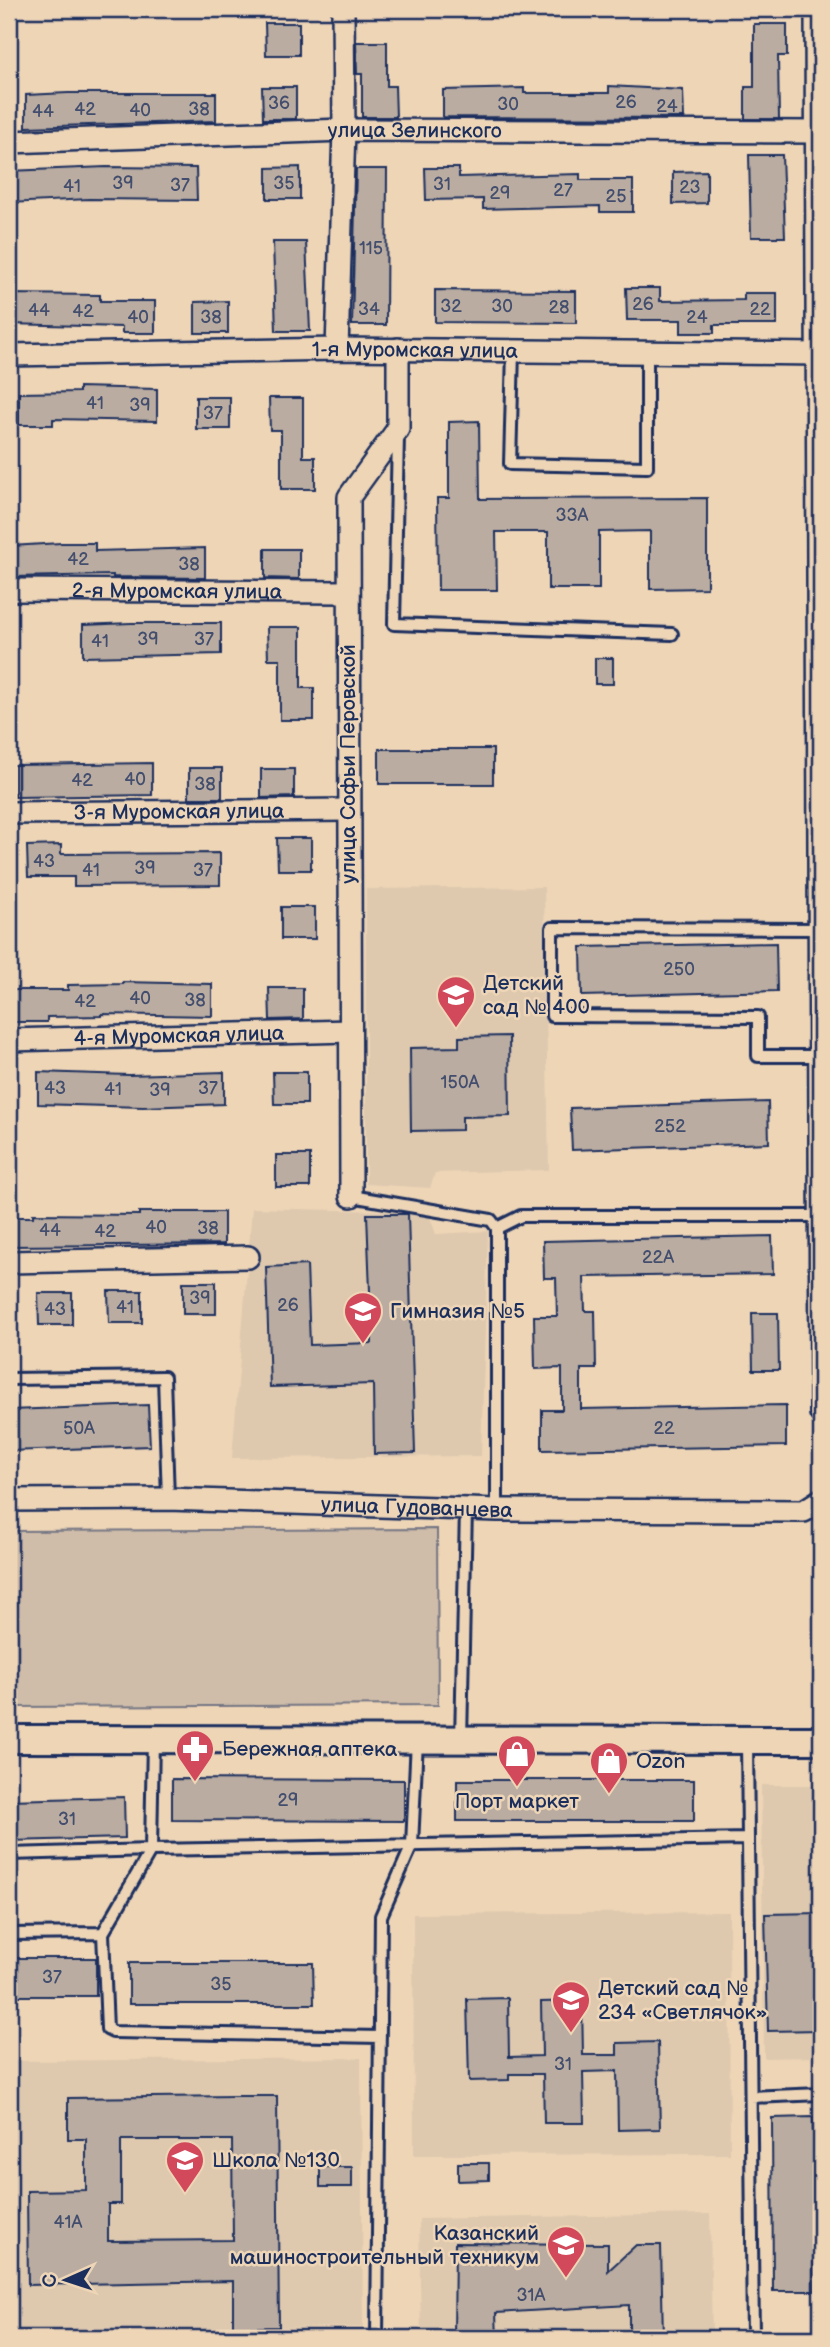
<svg xmlns="http://www.w3.org/2000/svg" width="830" height="2347" viewBox="0 0 830 2347" font-family="'Balsamiq Sans',sans-serif">
<style>
.built{fill:#dec9af}
.green{fill:#cfbda9;stroke:#757684;stroke-width:2}
.building{fill:#baaca0;stroke:#1b2f5e;stroke-width:2;fill-rule:evenodd}
.lines{fill:none;stroke-linecap:round;stroke-linejoin:round}
.service-casing{stroke:#1b2f5e;stroke-width:16}
.minor-casing{stroke:#1b2f5e;stroke-width:26}
.tertiary-casing{stroke:#1b2f5e;stroke-width:32}
.service{stroke:#eed5b6;stroke-width:10}
.minor{stroke:#eed5b6;stroke-width:21}
.tertiary{stroke:#eed5b6;stroke-width:26}
.labels{text-anchor:middle;stroke-width:5;stroke-linejoin:round;paint-order:stroke}
.number-label{font-size:18px;fill:#434e6e}
.street-label{font-size:21px;fill:#1b2f5e;stroke:#eed5b6}
.poi-label{font-size:21px;fill:#1b2f5e;stroke:#eed5b6;text-anchor:start}
</style>
<rect width="100%" height="100%" fill="#eed5b6"/>
<filter id="ink" filterUnits="userSpaceOnUse"><feTurbulence type="fractalNoise" baseFrequency=".0143" numOctaves="2"/><feDisplacementMap in="SourceGraphic" scale="14" xChannelSelector="R" yChannelSelector="G"/><feConvolveMatrix kernelMatrix="1 2 1 2 8 2 1 2 1" color-interpolation-filters="sRGB"/></filter>
<g filter="url(#ink)">
<!-- built -->
<path class="built" d="M544 887 549 1170 435 1173 430 1188 366 1184V889Z
M252 1208 428 1212 436 1234 488 1231 481 1456 232 1458Z
M761 1785H821V2057L764 2058Z
M729 1912 730 2154 414 2155 413 1914Z
M361 2058 363 2327 9 2331V2061Z
M710 2214 712 2338H421L419 2219Z"/>
<!-- green -->
<path class="green" d="M437 1529 438 1705 9 1707V1531Z"/>
<!-- building -->
<path class="building" d="M265 23H299V55H266Z
M754 24H787V56H778L779 119H745V87H754Z
M356 42H387V86H395L396 117H362V74H357Z
M609 86 683 90 684 118 443 117V90L524 88V93H609Z
M262 87H296V119H263Z
M68 93H216V121L26 127V95Z
M749 155H782L785 237H751Z
M106 167 196 168 197 200 89 199 9 203V171Z
M300 167V199H267V168Z
M425 168H459V177L580 174V180H633V212H600V206L483 209V199L426 200Z
M356 169H387L386 325H352Z
M707 171V203L673 204V172Z
M273 242H306L310 331H276Z
M626 288H660V301L744 300V293H777V325H714V333H681V320H627Z
M435 290 576 291V323L435 322Z
M9 294 100 295V301H155V333H122V327L9 324Z
M228 301V333H195V302Z
M79 387 157 389V421L53 419V425H19V393L79 392Z
M196 397H230V429H196Z
M269 398H303V457H315V489H281V430H270Z
M479 421 480 499 707 498V588L650 589V531L599 532V589H548V532H496L497 590H438L437 498H449V422Z
M61 543H95V551L205 548V578L113 577V575L11 577V546Z
M265 549H299V579L265 578Z
M131 623H221V654L83 657V625Z
M267 627H301V688H314V720H280V659H268Z
M595 658H613V684H595Z
M379 749H493V784H379Z
M152 763V795L15 797V765Z
M189 768H222V798H189Z
M261 769H294V797L261 798Z
M277 838H311V870H278Z
M61 845V854L220 853V885L74 886V877H28L27 846Z
M281 907H315V939H281Z
M776 943 777 991 582 996 581 947Z
M123 982 212 984V1016L102 1014V1016L47 1017V1022H13V990H68V985L123 984Z
M269 988H303V1019L270 1020Z
M509 1036 510 1116 462 1117V1130L411 1131 410 1048 459 1047V1037Z
M38 1072 129 1075 224 1072V1104L143 1107 38 1104Z
M273 1072H307V1104H274Z
M768 1102 769 1143 572 1150 570 1108Z
M276 1155H310V1187H276Z
M139 1212H224V1244L9 1246V1217H33V1214L139 1215Z
M367 1214H408L415 1453 374 1454 373 1384 270 1387 266 1267 307 1265 310 1345 372 1343Z
M772 1236 773 1274 584 1277 585 1311H595L596 1369H581V1409L786 1405V1446L542 1450V1410H562V1368L535 1369 534 1316H557L556 1278H544L543 1241Z
M183 1282H216V1314H183Z
M108 1291H142V1323H109Z
M38 1293H72V1325H39Z
M752 1313H778L779 1370H753Z
M148 1405 150 1446 9 1451V1410Z
M172 1779 404 1780V1821L172 1820Z
M457 1780H694V1821H457Z
M124 1797 125 1838 9 1841V1800Z
M821 1913V2030L768 2031 765 1914Z
M9 1958H96V1996H9Z
M129 1963H313L314 2004H129Z
M508 1998 509 2057 542 2056 541 2002 582 2001 583 2055H617V2043L658 2042 660 2129 618 2130 617 2071 583 2072 584 2123H544L543 2074H509V2080L469 2081 467 1999Z
M237 2096H277L279 2327 233 2328V2281L28 2285 27 2191 86 2190V2139H68V2098ZM121 2140H232L233 2240 108 2241V2204H121Z
M813 2117 814 2291H773L772 2118Z
M458 2163H489V2180L458 2181Z
M320 2167H352V2187H320Z
M455 2243 608 2244V2271L636 2245H661L663 2338H629V2305L496 2313 497 2338H454Z"/>
<g class="lines">
<defs>
<path id="service" d="M513 351 510 464 647 467V352
M398 436 394 624 672 634
M819 929 552 928V1016L758 1017V1056H820
M351 1196 491 1220 497 1228 521 1216H819
M9 1379 164 1377 168 1499
M497 1510V1228
M153 1739 151 1850 748 1839
M461 1740 466 1509
M747 1740 753 2338
M151 1850 103 1933 107 2029 113 2032 380 2037
M9 1854 151 1850
M9 1934 103 1933
M751 2097 821 2094
M377 2338 381 1916 412 1845 417 1740"/>
<g id="minor">
<path d="M816 9 821 1413"/>
<path id="s1" d="M9 142 344 130 821 132"/>
<path d="M337 349 344 130 343 9"/>
<path id="s2" d="M9 355 337 349 821 354"/>
<path id="s3" d="M9 590 347 592"/>
<path id="s4" d="M9 813 348 810"/>
<path id="s5" d="M9 1040 350 1031"/>
<path d="M351 1196 349 497 398 429V349"/>
<path d="M9 1262 248 1257"/>
<path id="s6" d="M9 1500 168 1499 497 1510 804 1511 821 1500"/>
</g>
<path id="tertiary" d="M9 1739 821 1740"/>
</defs>
<!-- service casing -->
<use href="#service" class="service-casing"/>
<!-- minor casing -->
<use href="#minor" class="minor-casing"/>
<!-- tertiary casing -->
<use href="#tertiary" class="tertiary-casing"/>
<!-- service -->
<use href="#service" class="service"/>
<!-- minor -->
<use href="#minor" class="minor"/>
<!-- tertiary -->
<use href="#tertiary" class="tertiary"/>
</g>
</g>
<!-- icons -->
<defs>
<symbol id="school-pin" viewBox="-11 -11 22 30"><path d="M0 17L-7.5 6A9.5 9.5 0 1 1 7.5 6Z" fill="#d1495b" stroke="#eed5b6"/><path d="M0-5L7-2L0 1L-7-2ZM-4 1L0 2.5L4 1V4Q0 6-4 4Z" fill="#fff"/></symbol>
<symbol id="pharmacy-pin" viewBox="-11 -11 22 30"><path d="M0 17L-7.5 6A9.5 9.5 0 1 1 7.5 6Z" fill="#d1495b" stroke="#eed5b6"/><path d="M-2-6h4v4h4v4h-4v4h-4v-4h-4v-4h4Z" fill="#fff"/></symbol>
<symbol id="shop-pin" viewBox="-11 -11 22 30"><path d="M0 17L-7.5 6A9.5 9.5 0 1 1 7.5 6Z" fill="#d1495b" stroke="#eed5b6"/><path d="M-5-2.5h2.3a2.7 3.5 0 0 1 5.4 0H5L5.5 6h-11ZM-1.5-2.5h3a1.5 2.3 0 0 0-3 0Z" fill="#fff"/></symbol>
<symbol id="university-pin" viewBox="-11 -11 22 30"><path d="M0 17L-7.5 6A9.5 9.5 0 1 1 7.5 6Z" fill="#d1495b" stroke="#eed5b6"/><path d="M0-5L7-2L0 1L-7-2ZM-4 1L0 2.5L4 1V4Q0 6-4 4Z" fill="#fff"/></symbol>
</defs>
<g fill-rule="evenodd">
<use href="#school-pin" x="434" y="973" width="44" height="60"/>
<use href="#school-pin" x="341" y="1289" width="44" height="60"/>
<use href="#pharmacy-pin" x="173" y="1727" width="44" height="60"/>
<use href="#shop-pin" x="495" y="1732" width="44" height="60"/>
<use href="#shop-pin" x="587" y="1739" width="44" height="60"/>
<use href="#school-pin" x="549" y="1978" width="44" height="60"/>
<use href="#school-pin" x="163" y="2138" width="44" height="60"/>
<use href="#university-pin" x="544" y="2223" width="44" height="60"/>
</g>
<g class="labels">
<!-- number labels -->
<g class="number-label">
<text x="626" y="108">26</text>
<text x="279" y="109">36</text>
<text x="508" y="110">30</text>
<text x="667" y="112">24</text>
<text x="85" y="115">42</text>
<text x="199" y="115">38</text>
<text x="140" y="116">40</text>
<text x="43" y="117">44</text>
<text x="123" y="189">39</text>
<text x="284" y="189">35</text>
<text x="442" y="190">31</text>
<text x="180" y="191">37</text>
<text x="72" y="192">41</text>
<text x="690" y="193">23</text>
<text x="563" y="196">27</text>
<text x="500" y="199">29</text>
<text x="616" y="202">25</text>
<text x="371" y="254">115</text>
<text x="643" y="310">26</text>
<text x="451" y="312">32</text>
<text x="502" y="312">30</text>
<text x="559" y="313">28</text>
<text x="369" y="315">34</text>
<text x="760" y="315">22</text>
<text x="39" y="316">44</text>
<text x="83" y="317">42</text>
<text x="138" y="323">40</text>
<text x="211" y="323">38</text>
<text x="697" y="323">24</text>
<text x="95" y="409">41</text>
<text x="140" y="411">39</text>
<text x="213" y="419">37</text>
<text x="572" y="521">33А</text>
<text x="78" y="565">42</text>
<text x="189" y="570">38</text>
<text x="148" y="645">39</text>
<text x="204" y="645">37</text>
<text x="100" y="647">41</text>
<text x="135" y="785">40</text>
<text x="82" y="786">42</text>
<text x="205" y="790">38</text>
<text x="44" y="867">43</text>
<text x="145" y="874">39</text>
<text x="91" y="876">41</text>
<text x="203" y="876">37</text>
<text x="679" y="975">250</text>
<text x="140" y="1004">40</text>
<text x="195" y="1006">38</text>
<text x="85" y="1007">42</text>
<text x="460" y="1088">150А</text>
<text x="55" y="1094">43</text>
<text x="208" y="1094">37</text>
<text x="113" y="1095">41</text>
<text x="160" y="1096">39</text>
<text x="670" y="1132">252</text>
<text x="156" y="1233">40</text>
<text x="208" y="1234">38</text>
<text x="50" y="1236">44</text>
<text x="105" y="1237">42</text>
<text x="658" y="1263">22А</text>
<text x="200" y="1304">39</text>
<text x="288" y="1311">26</text>
<text x="125" y="1313">41</text>
<text x="55" y="1315">43</text>
<text x="79" y="1434">50А</text>
<text x="664" y="1434">22</text>
<text x="288" y="1806">29</text>
<text x="67" y="1825">31</text>
<text x="52" y="1983">37</text>
<text x="221" y="1990">35</text>
<text x="563" y="2070">31</text>
<text x="68" y="2228">41А</text>
<text x="531" y="2301">31А</text>
</g>
<!-- street labels -->
<g class="street-label">
<text dy="7" stroke="none"><textPath href="#s1" startOffset="406">улица Зелинского</textPath></text>
<text dy="7" stroke="none"><textPath href="#s2" startOffset="406">1-я Муромская улица</textPath></text>
<text dy="7" stroke="none"><textPath href="#s3" startOffset="168">2-я Муромская улица</textPath></text>
<text transform="translate(348 764) rotate(-90)" y="7">улица Софьи Перовской</text>
<text dy="7" stroke="none"><textPath href="#s4" startOffset="170">3-я Муромская улица</textPath></text>
<text dy="7" stroke="none"><textPath href="#s5" startOffset="170">4-я Муромская улица</textPath></text>
<text dy="7" stroke="none"><textPath href="#s6" startOffset="408">улица Гудованцева</textPath></text>
</g>
<!-- poi labels -->
<g class="poi-label">
<text x="483" y="990">Детский<tspan x="483" dy="24">сад № 400</tspan></text>
<text x="390" y="1318">Гимназия №5</text>
<text x="222" y="1756">Бережная аптека</text>
<text x="636" y="1768">Ozon</text>
<text x="517" y="1808" text-anchor="middle">Порт маркет</text>
<text x="598" y="1995">Детский сад №<tspan x="598" dy="24">234 «Светлячок»</tspan></text>
<text x="212" y="2167">Школа №130</text>
<text x="539" y="2240" text-anchor="end">Казанский<tspan x="539" dy="24">машиностроительный техникум</tspan></text>
</g>
</g>
<!-- margin -->
<rect width="830" height="2347" fill="none" stroke="#eed5b6" stroke-width="35"/>
<rect x="18" y="18" width="795" height="2312" fill="none" stroke="#1b2f5e" stroke-width="2.5" filter="url(#ink)"/>
<!-- north arrow -->
<g transform="translate(66 2280) rotate(267)" stroke="#eed5b6" stroke-width="5" paint-order="stroke">
<path d="M0-5L12 26L0 18L-12 26Z" fill="#1b2f5e"/>
<text y="-10" font-size="19" font-weight="bold" text-anchor="middle" fill="#1b2f5e">С</text>
</g>
</svg>
